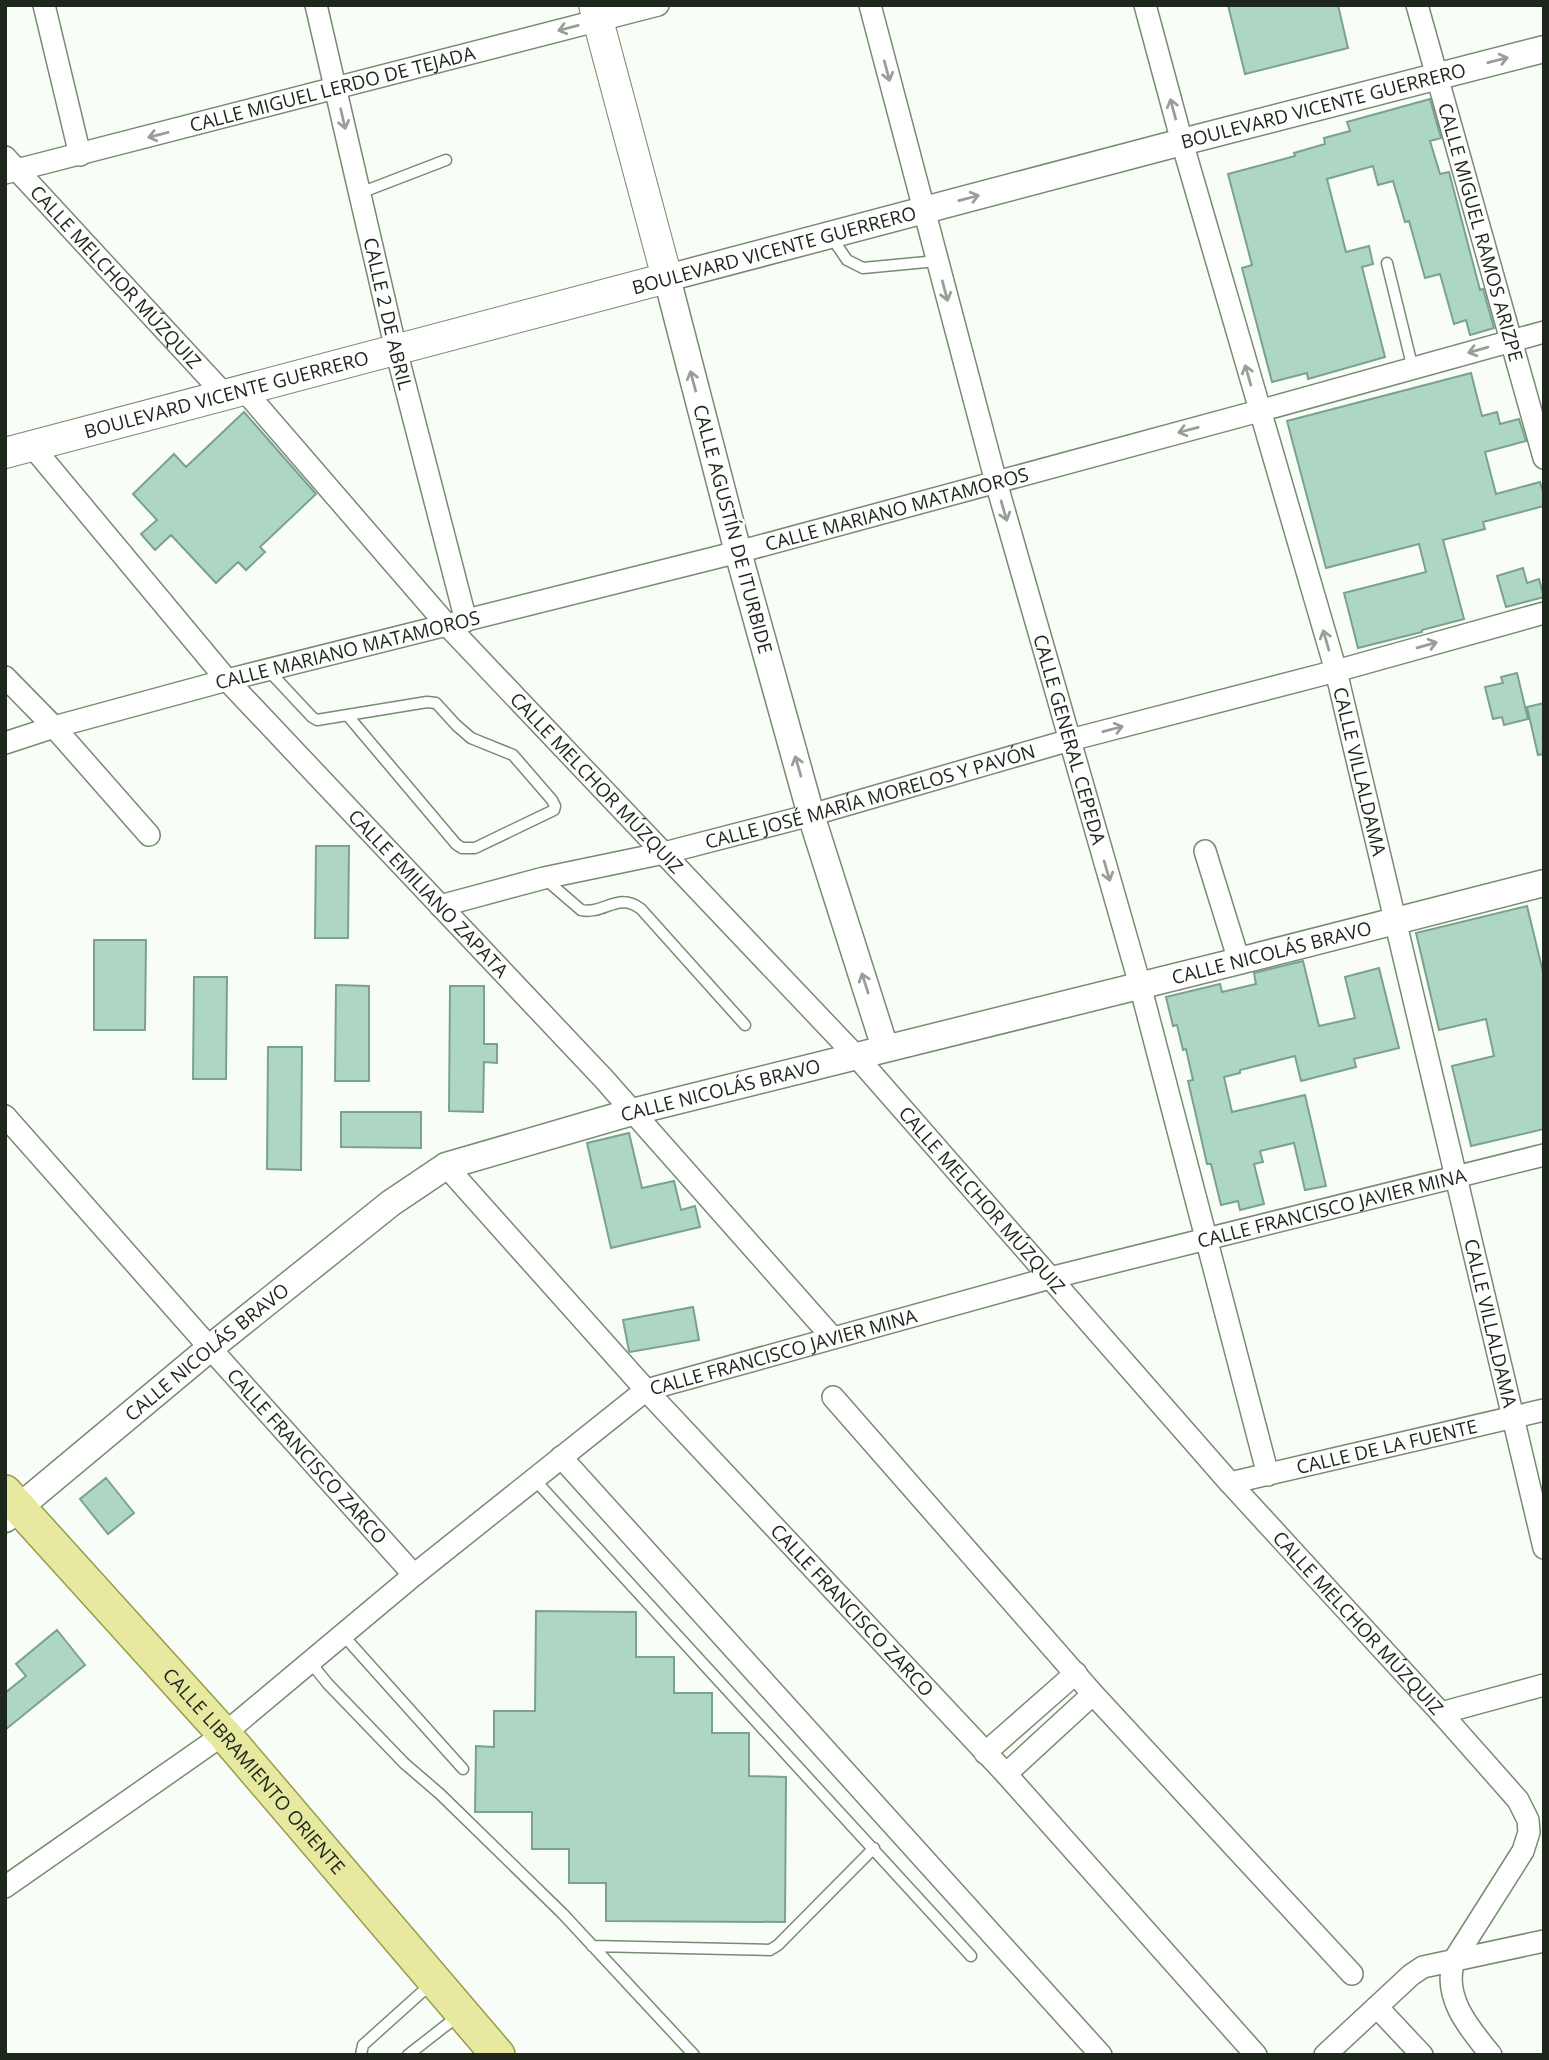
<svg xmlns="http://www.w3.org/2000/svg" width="1549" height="2060" viewBox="0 0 1549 2060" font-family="'Open Sans',sans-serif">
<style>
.building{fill:#aed6c5;stroke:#7ba191;stroke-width:2}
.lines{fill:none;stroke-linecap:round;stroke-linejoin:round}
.service-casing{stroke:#768c70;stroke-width:13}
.minor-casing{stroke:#768c70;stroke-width:24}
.tertiary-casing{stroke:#768c70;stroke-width:29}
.secondary-casing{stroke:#768c70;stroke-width:32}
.primary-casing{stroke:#969c4a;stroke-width:36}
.service{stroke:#fff;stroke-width:10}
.minor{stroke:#fff;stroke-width:21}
.tertiary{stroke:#fff;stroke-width:26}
.secondary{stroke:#fff;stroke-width:30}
.primary{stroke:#e7e9a1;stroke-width:33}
.oneway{stroke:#9a9e99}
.labels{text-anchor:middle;stroke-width:5;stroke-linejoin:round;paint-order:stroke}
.street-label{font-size:19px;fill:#1e271c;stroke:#fff}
</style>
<rect width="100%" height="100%" fill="#f9fdf7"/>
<!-- building -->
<path class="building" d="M1228 5H1338L1348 48 1245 74Z
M1430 99 1441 138 1430 141 1440 174 1449 172 1480 290 1483 289 1494 328 1470 335 1466 320 1454 324 1440 274 1425 278 1409 221 1405 222 1393 181 1378 185 1373 166 1327 179 1346 252 1369 246 1373 264 1362 267 1385 357 1308 379 1307 373 1272 382 1242 268 1252 265 1228 174 1295 156 1294 153 1325 144 1324 138 1350 131 1347 122Z
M1471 373 1482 416 1497 412 1500 424 1519 419 1526 441 1485 452 1496 494 1540 482 1544 495V506L1483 522 1485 529 1443 540 1464 619 1422 630V632L1358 648 1344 593 1426 572 1419 544 1326 568 1287 421Z
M244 412 316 494 260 547 265 552 246 570 238 562 216 583 171 535 155 550 141 534 157 520 133 494 174 454 186 467Z
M1523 568 1527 583 1539 579 1544 597 1506 607 1497 576Z
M1517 673 1528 719 1504 725 1502 717 1493 719 1485 687 1503 683 1501 677Z
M1544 703V754L1538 755 1527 707Z
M316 846H349L348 938H315Z
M1527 906 1544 976V1129L1471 1146 1452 1066 1494 1056 1486 1019 1439 1030 1416 933Z
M94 940H146L145 1030H94Z
M1303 961 1319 1026 1355 1018 1345 977 1379 968 1399 1048 1354 1059 1356 1067 1301 1081 1295 1056 1240 1070V1073L1224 1077 1232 1112 1305 1095 1326 1186 1305 1190 1294 1143 1260 1151 1263 1162 1254 1164 1264 1204 1240 1210 1238 1201 1221 1205 1211 1164H1207L1195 1111 1188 1081 1193 1080 1186 1049 1183 1050 1177 1025 1173 1026 1166 997 1220 984 1222 992 1256 984 1254 973Z
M194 977H227L226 1079H193Z
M336 985 369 986V1081H335Z
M450 986H484V1044H497V1063L484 1062 483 1112 449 1111Z
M268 1047H302L301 1170 267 1169Z
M341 1112H421V1148L341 1147Z
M629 1133 642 1188 674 1181 681 1210 695 1206 700 1227 611 1248 587 1143Z
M693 1307 699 1340 630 1352 629 1351 623 1320Z
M106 1478 134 1513 108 1534 80 1499Z
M536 1611 636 1612V1657H674V1693H712V1733H749V1776L786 1777 785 1922 606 1921V1883H569V1849H532V1812H475L476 1746 494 1747V1711H535Z
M57 1630 85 1665 5 1730V1693L26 1676 16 1664Z"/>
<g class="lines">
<defs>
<path id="service" d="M360 193 446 160
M830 235 847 260 863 268 937 261
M1387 263 1413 369
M268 670 312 717 317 720 427 702 436 703 456 725 471 738 513 755 552 800 555 806 554 810 475 848H462L456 844 348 716
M545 879 581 910C604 915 618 891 641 909L745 1025
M534 1479 971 1956
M343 1635 463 1769
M310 1662 328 1684 404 1763 440 1794 563 1914 694 2055
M592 1946 770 1950 778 1945 874 1848
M361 2055 363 2045 432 1983
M408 2055 458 2016"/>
<g id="minor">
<path d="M44 5 80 155"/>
<path id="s1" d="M316 5 396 350 466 621"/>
<path id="s2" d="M870 5 996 482 1140 985 1268 1475"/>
<path id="s3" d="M1145 5 1182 142 1336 671 1544 1548"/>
<path id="s4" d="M1417 5 1544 458"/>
<path id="s5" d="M5 157 225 395"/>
<path id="s6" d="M5 173 658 5"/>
<path id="s7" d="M244 390 447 625 857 1057 1230 1483 1441 1713 1518 1800 1528 1820 1529 1832 1523 1851 1454 1960C1442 1997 1469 2028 1491 2055"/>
<path id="s8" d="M32 446 227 680 603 1078 832 1337"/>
<path d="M5 677 54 727 149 835"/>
<path id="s9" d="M5 743 54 727 227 680 738 552 1259 411 1544 332"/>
<path d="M1205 851 1239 961"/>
<path id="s10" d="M440 906 544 878 664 853 811 815 1070 740 1336 671 1544 613"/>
<path id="s11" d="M5 1116 210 1348 414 1575"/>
<path id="s12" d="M446 1166 646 1390 1006 1774 1256 2055"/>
<path d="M833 1397 1093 1694 1352 1974"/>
<path d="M561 1457 1101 2055"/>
<path id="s13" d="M1230 1483 1544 1410"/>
<path d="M1441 1713 1544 1685"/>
<path d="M985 1753 1076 1673"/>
<path d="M1006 1774 1093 1694"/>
<path id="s14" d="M5 1887 224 1734 414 1575 646 1390 1050 1278 1544 1155"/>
<path d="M1377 2007 1422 2055"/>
<path d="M1325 2055 1411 1975 1423 1967 1544 1941"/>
</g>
<g id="tertiary">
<path id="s15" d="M885 1048 811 815 738 552 667 278 1182 142 1544 49"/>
<path id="s16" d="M5 1519 210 1348 391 1203 446 1166 632 1112 1239 961 1544 883"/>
</g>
<g id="secondary">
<path id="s17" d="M5 453 667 278 594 5"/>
</g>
<g id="primary">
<path id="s18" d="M5 1492 224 1734 498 2055"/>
</g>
</defs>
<!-- service casing -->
<use href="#service" class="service-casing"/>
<!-- minor casing -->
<use href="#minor" class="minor-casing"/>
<!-- tertiary casing -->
<use href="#tertiary" class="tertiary-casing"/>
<!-- secondary casing -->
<use href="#secondary" class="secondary-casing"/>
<!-- primary casing -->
<use href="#primary" class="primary-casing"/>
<!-- service -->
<use href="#service" class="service"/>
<!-- minor -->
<use href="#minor" class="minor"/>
<!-- tertiary -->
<use href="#tertiary" class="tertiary"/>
<!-- secondary -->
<use href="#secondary" class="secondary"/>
<!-- primary -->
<use href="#primary" class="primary"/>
</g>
<!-- one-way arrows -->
<defs><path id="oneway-shaft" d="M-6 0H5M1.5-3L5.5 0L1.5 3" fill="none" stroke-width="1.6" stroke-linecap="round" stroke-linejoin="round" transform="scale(1.75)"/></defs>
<g class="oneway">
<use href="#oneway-shaft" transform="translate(568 28) rotate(165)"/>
<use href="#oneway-shaft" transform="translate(1498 60) rotate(-14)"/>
<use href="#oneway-shaft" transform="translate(887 71) rotate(75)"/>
<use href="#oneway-shaft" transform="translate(1173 109) rotate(-105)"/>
<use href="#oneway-shaft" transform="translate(343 119) rotate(77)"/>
<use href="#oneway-shaft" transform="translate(158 135) rotate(166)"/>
<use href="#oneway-shaft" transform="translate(969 198) rotate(-15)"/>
<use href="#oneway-shaft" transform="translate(945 291) rotate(75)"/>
<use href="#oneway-shaft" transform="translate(1478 350) rotate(164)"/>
<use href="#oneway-shaft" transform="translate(1248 375) rotate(-106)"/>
<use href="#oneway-shaft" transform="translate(693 381) rotate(-105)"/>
<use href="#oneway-shaft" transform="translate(1188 430) rotate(165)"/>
<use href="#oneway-shaft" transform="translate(1004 511) rotate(74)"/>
<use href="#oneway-shaft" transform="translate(1326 640) rotate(-106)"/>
<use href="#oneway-shaft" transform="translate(1427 645) rotate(-16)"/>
<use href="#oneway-shaft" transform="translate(1113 729) rotate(-15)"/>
<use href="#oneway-shaft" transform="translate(798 766) rotate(-106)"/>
<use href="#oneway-shaft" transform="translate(1107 871) rotate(74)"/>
<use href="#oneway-shaft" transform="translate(865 983) rotate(-108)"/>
</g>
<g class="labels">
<!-- street labels -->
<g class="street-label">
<text dy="7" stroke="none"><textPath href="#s6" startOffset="338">CALLE MIGUEL LERDO DE TEJADA</textPath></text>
<text dy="7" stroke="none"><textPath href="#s15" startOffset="1479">BOULEVARD VICENTE GUERRERO</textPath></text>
<text dy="7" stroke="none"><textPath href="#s4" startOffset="236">CALLE MIGUEL RAMOS ARIZPE</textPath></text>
<text transform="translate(774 250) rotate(-15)" y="7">BOULEVARD VICENTE GUERRERO</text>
<text dy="7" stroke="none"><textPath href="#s5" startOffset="163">CALLE MELCHOR MÚZQUIZ</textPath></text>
<text dy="7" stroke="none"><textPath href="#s1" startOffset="317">CALLE 2 DE ABRIL</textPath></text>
<text dy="7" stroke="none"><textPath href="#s17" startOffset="229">BOULEVARD VICENTE GUERRERO</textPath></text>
<text dy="7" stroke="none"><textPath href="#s9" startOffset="922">CALLE MARIANO MATAMOROS</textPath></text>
<text transform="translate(733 529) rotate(75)" y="7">CALLE AGUSTÍN DE ITURBIDE</text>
<text dy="7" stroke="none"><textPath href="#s9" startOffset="355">CALLE MARIANO MATAMOROS</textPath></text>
<text dy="7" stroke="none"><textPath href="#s2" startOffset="761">CALLE GENERAL CEPEDA</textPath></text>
<text dy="7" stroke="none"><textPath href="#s3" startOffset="796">CALLE VILLALDAMA</textPath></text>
<text dy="7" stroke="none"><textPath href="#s7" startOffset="528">CALLE MELCHOR MÚZQUIZ</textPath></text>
<text dy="7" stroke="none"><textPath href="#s10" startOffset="444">CALLE JOSÉ MARÍA MORELOS Y PAVÓN</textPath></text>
<text dy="7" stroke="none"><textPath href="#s8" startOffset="598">CALLE EMILIANO ZAPATA</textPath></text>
<text dy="7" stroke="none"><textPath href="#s16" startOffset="1418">CALLE NICOLÁS BRAVO</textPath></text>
<text dy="7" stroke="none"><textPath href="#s16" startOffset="850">CALLE NICOLÁS BRAVO</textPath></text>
<text dy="7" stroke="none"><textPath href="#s7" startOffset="1096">CALLE MELCHOR MÚZQUIZ</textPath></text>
<text dy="7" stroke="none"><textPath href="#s14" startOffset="1521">CALLE FRANCISCO JAVIER MINA</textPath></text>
<text dy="7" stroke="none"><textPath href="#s3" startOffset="1363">CALLE VILLALDAMA</textPath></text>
<text dy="7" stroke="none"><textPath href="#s16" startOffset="262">CALLE NICOLÁS BRAVO</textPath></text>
<text dy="7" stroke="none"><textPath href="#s14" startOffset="954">CALLE FRANCISCO JAVIER MINA</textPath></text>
<text dy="7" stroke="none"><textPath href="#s13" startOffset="161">CALLE DE LA FUENTE</textPath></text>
<text dy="7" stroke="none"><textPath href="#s11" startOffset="455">CALLE FRANCISCO ZARCO</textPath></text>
<text dy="7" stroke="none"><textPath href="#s12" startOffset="602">CALLE FRANCISCO ZARCO</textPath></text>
<text dy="7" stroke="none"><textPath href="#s7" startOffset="1662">CALLE MELCHOR MÚZQUIZ</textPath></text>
<text dy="7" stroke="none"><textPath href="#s18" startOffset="374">CALLE LIBRAMIENTO ORIENTE</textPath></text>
</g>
</g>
<!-- border -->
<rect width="1549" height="2060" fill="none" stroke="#1e271c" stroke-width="14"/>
</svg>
